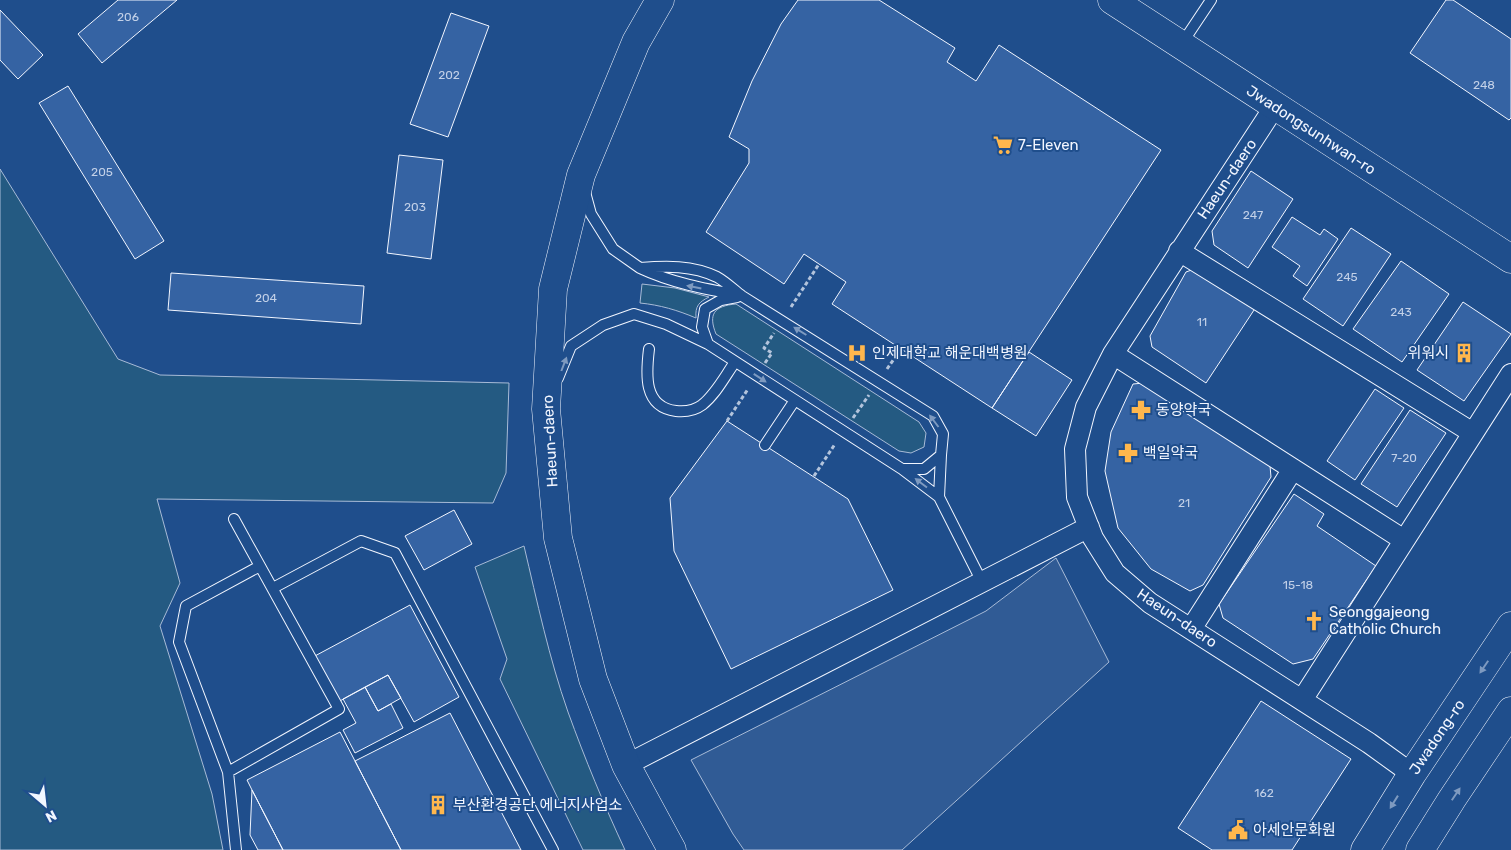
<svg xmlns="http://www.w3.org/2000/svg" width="1511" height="850" viewBox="0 0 1511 850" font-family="Rubik,'Noto Sans KR',sans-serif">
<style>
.green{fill:#245a82;stroke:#a8bbd7}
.parking{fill:#305b95;stroke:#a8bbd7}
.building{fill:#3563a3;stroke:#f2f6ff}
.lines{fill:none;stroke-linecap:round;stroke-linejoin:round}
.lane-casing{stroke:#f2f6ff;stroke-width:12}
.street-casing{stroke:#f2f6ff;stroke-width:22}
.secondary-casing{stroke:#f2f6ff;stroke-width:29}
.path{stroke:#b3c4dc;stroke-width:3;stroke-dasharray:4 2.5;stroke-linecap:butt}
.lane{stroke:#1f4e8c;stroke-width:10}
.street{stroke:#1f4e8c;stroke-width:20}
.secondary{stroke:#1f4e8c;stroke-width:28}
.oneway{fill:#7e9ac0}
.labels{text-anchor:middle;stroke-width:4;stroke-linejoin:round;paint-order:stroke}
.number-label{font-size:12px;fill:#c3d1e8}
.street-label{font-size:15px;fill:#f2f6ff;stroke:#1f4e8c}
.poi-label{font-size:15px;fill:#f2f6ff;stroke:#1f4e8c;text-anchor:start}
</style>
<rect width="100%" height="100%" fill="#1f4e8c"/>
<!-- green -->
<path class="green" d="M0 169 118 359 160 375 509 383 506 473 493 503 157 499 180 583 160 626 212 794 223 850H0Z
M642 284 675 288 709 297C699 302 695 306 696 318 677 310 660 305 640 303Z
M736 304 919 422 926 433 924 447 911 453 899 451 716 334C708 314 714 306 736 304Z
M524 546C537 601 549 658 568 712 585 759 604 805 625 850H583L500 679 507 659 475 567Z"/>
<!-- parking -->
<path class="parking" d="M1056 558 1109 662 902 850H744L733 834 691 760 986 611Z"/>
<!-- building -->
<path class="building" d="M118 0H177L102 63 78 34Z
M798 0H879L955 48 947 62 976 81 999 45 1161 150 992 408 832 304 846 282 804 254 784 284 706 232 749 163V149L729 137 752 81 781 24Z
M1446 0H1453L1511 39V118L1509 120 1410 53Z
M0 10 43 55 18 79 0 60Z
M451 13 489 26 448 137 410 124Z
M68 86 164 241 135 259 39 103Z
M399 155 443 160 431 259 387 253Z
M1251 171 1293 199 1248 268 1214 245 1212 231Z
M1292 217 1320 235 1324 229 1338 239 1307 286 1293 276 1300 266 1272 247Z
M1351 228 1391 254 1343 326 1303 299Z
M1401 261 1449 294 1402 362 1353 329Z
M1197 268 1256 307 1206 383 1152 347 1150 336 1186 272Z
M171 273 364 286 361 324 168 310Z
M1463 302 1511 334 1464 401 1417 370Z
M1029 352 1072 380 1036 436 992 408Z
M1144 383 1270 466 1271 477 1203 585 1190 591 1151 569 1118 528 1105 471 1111 432 1133 384Z
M1375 389 1404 408 1355 480 1327 461Z
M1410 410 1446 433 1397 507 1361 484Z
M727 421 848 499 893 590 731 669 674 551 670 498Z
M1294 494 1324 514 1317 526 1376 566 1313 659 1293 664 1223 618 1219 604Z
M454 510 472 544 424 570 405 536Z
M410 605 459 697 414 722 388 675 338 702 313 657Z
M388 675 401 698 378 711 365 687Z
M365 687 378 711 391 704 403 728 355 753 343 730 356 723 343 699Z
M1261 701 1351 759 1292 850H1212L1178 828Z
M450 713 521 850H401L355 761Z
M340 732 355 761 401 850H283L252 790 247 780Z
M252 790 283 850H258L250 835Z"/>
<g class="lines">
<defs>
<path id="lane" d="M1181 45 1211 0
M640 268C672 283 705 289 739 295
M708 344 702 327 705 309 721 300 737 297
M649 349C646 374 643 407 676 411 686 412 694 411 702 405 716 394 725 376 735 362
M558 378 571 346 603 325 634 314 666 324 708 344 902 469H924L941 455 943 434 933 416 742 296C734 290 726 282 717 277 692 265 666 266 640 268L613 249 591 214 585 192
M765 445 795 400
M902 469 939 497 982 582
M939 497 941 455
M234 519 339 709 228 772 236 850
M273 588 361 541 395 553 553 850
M228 772 179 642 186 606 260 566"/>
<path id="street" d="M1275 106 1113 354 1086 407 1075 449 1077 497 1093 538 1115 573 1150 603 1369 743 1412 774
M1179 251 1473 433
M1113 354 1404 540
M1191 629 1293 469
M1302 700 1511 374
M626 765 1089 527"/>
<path id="secondary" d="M660 0 636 42 581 175 553 289 546 409 558 538 593 679 626 765 672 850
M1112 0 1511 259
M1365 850 1412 774 1511 626
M1420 850 1452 799 1511 711"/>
</defs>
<!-- lane casing -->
<use href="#lane" class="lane-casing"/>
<!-- street casing -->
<use href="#street" class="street-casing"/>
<!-- secondary casing -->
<use href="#secondary" class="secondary-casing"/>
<!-- path -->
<path class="path" d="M791 307 819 264
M765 363 772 353 764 348 774 333
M887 369 901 349
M853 418 869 395
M727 421 748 389
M814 476 835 444"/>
<!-- lane -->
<use href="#lane" class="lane"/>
<!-- street -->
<use href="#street" class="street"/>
<!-- secondary -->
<use href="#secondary" class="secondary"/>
</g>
<!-- one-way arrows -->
<defs><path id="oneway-solid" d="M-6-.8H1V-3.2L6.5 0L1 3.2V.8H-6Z" transform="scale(1.25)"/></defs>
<g class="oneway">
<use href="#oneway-solid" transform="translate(694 287) rotate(-169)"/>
<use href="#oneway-solid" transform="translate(800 331) rotate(-148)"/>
<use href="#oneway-solid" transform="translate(564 364) rotate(-69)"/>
<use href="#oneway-solid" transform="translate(760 378) rotate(33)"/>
<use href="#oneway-solid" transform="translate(934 421) rotate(-127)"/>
<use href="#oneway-solid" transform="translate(921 483) rotate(-143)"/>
<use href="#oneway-solid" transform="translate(1484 667) rotate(124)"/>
<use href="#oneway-solid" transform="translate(1456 794) rotate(-56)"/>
<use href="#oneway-solid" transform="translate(1394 802) rotate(122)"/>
</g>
<!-- icons -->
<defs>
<symbol id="supermarket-bare" viewBox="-9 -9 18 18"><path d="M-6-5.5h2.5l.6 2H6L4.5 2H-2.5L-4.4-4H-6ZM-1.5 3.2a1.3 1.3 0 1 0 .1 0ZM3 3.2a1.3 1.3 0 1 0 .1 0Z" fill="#ffb74d" stroke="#1f4e8c" stroke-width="2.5" paint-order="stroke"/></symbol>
<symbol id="hospital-bare" viewBox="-9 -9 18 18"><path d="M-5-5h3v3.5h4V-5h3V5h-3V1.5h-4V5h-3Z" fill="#ffb74d" stroke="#1f4e8c" stroke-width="2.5" paint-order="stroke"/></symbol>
<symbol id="building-bare" viewBox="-9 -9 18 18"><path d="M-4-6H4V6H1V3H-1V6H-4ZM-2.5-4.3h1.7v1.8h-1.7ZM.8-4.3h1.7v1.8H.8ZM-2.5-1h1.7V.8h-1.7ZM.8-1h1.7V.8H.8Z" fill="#ffb74d" stroke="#1f4e8c" stroke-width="2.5" paint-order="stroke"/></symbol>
<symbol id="pharmacy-bare" viewBox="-9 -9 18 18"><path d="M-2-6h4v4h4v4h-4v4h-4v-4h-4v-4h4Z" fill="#ffb74d" stroke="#1f4e8c" stroke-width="2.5" paint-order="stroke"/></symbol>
<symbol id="church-bare" viewBox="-9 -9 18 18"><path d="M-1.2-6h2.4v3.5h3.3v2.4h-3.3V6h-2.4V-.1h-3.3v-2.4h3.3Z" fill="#ffb74d" stroke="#1f4e8c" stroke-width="2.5" paint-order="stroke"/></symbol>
<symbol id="civic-bare" viewBox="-9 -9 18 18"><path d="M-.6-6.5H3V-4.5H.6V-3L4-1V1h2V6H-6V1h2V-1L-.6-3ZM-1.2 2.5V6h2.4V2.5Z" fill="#ffb74d" stroke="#1f4e8c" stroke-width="2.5" paint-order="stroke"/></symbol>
</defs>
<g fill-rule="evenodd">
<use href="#supermarket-bare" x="989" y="131" width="28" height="28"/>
<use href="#hospital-bare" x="843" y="339" width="28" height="28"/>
<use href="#building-bare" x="1450" y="339" width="28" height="28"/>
<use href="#pharmacy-bare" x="1127" y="396" width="28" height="28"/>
<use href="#pharmacy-bare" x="1114" y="439" width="28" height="28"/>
<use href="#church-bare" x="1300" y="607" width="28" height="28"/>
<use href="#building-bare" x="424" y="791" width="28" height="28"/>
<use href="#civic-bare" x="1224" y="816" width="28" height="28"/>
</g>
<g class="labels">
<!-- number labels -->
<g class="number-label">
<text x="128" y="21">206</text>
<text x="449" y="79">202</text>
<text x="1484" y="89">248</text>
<text x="102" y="176">205</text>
<text x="415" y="211">203</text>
<text x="1253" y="219">247</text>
<text x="1347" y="281">245</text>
<text x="266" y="302">204</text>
<text x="1401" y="316">243</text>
<text x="1202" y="326">11</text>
<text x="1404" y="462">7-20</text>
<text x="1184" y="507">21</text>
<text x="1298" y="589">15-18</text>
<text x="1264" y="797">162</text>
</g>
<!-- street labels -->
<g class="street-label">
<text transform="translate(1311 130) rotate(33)" y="5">Jwadongsunhwan-ro</text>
<text transform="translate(1227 179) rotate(-56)" y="5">Haeun-daero</text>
<text transform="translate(550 441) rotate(-93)" y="5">Haeun-daero</text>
<text transform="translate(1177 618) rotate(34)" y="5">Haeun-daero</text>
<text transform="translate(1437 737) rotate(-56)" y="5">Jwadong-ro</text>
</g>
<!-- poi labels -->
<g class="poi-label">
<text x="1018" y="150">7-Eleven</text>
<text x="872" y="358">인제대학교 해운대백병원</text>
<text x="1449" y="358" text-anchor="end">위워시</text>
<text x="1156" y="415">동양약국</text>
<text x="1143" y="458">백일약국</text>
<text x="1329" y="617">Seonggajeong<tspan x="1329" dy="17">Catholic Church</tspan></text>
<text x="453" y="810">부산환경공단 에너지사업소</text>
<text x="1253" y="835">아세안문화원</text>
</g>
</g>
<!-- north arrow -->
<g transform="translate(45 805) rotate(152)" stroke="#1f4e8c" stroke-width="4" paint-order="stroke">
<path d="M0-4L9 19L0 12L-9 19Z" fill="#f2f6ff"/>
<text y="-8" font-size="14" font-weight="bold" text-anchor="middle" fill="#f2f6ff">N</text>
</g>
</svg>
